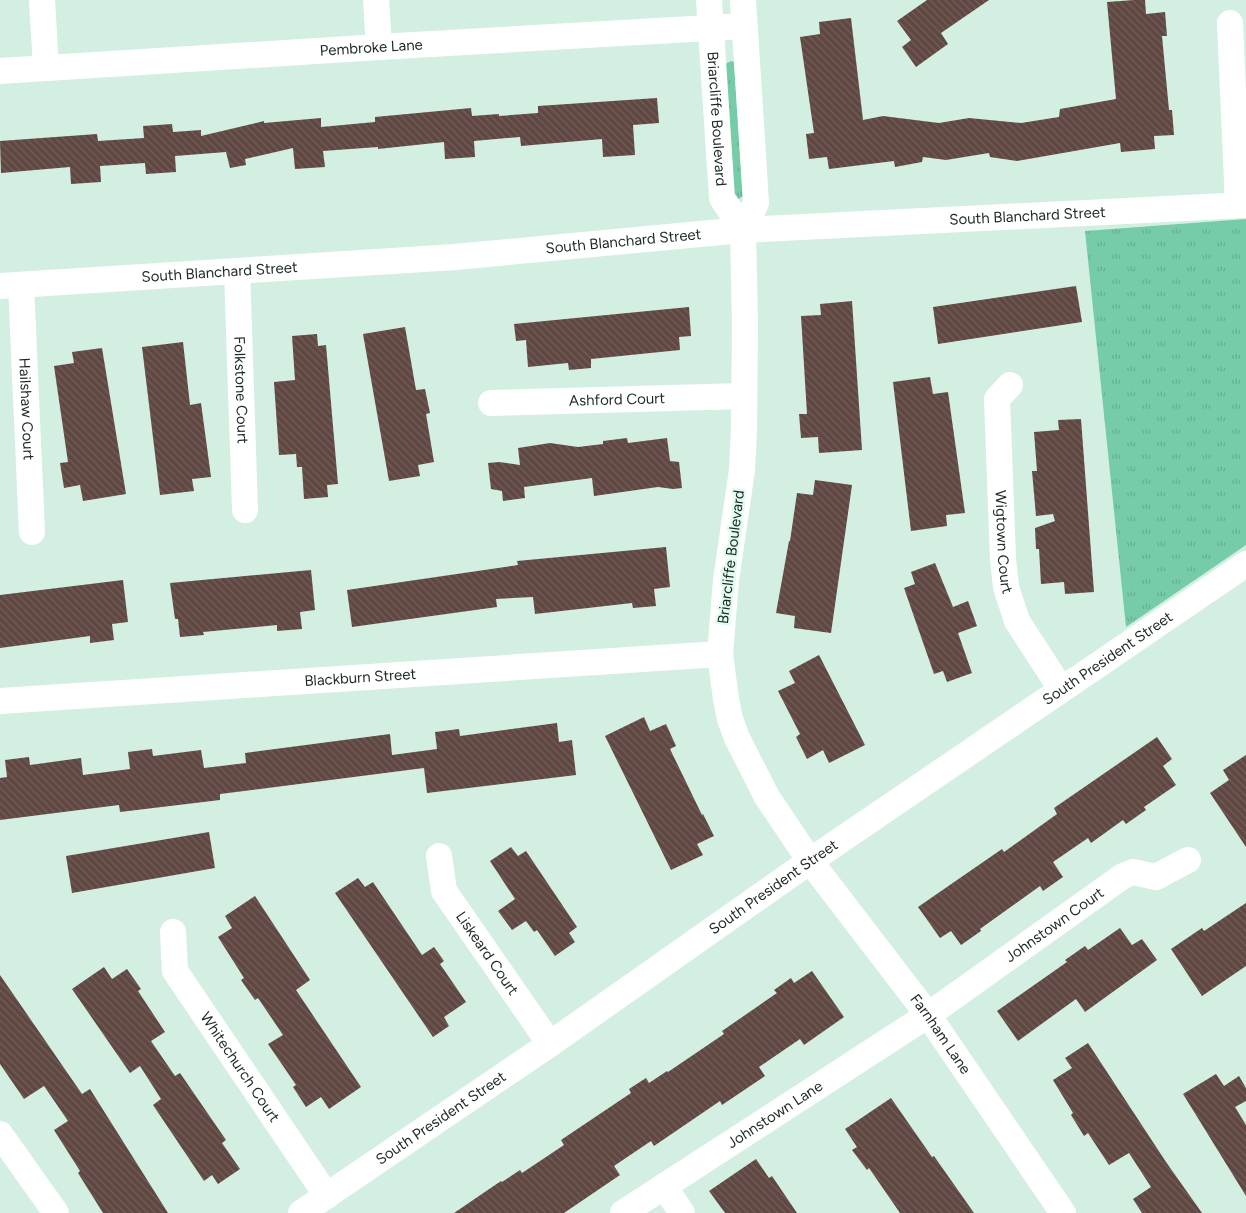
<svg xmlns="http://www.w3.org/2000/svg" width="1246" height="1213" viewBox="0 0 1246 1213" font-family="Figtree,sans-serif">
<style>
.grass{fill:url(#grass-tufts)}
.building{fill:url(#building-back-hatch)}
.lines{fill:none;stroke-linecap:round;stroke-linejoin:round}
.minor{stroke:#fff;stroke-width:26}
.labels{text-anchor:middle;stroke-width:5;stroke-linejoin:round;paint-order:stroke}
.street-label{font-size:15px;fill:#1e2924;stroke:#e0fcef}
</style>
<defs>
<pattern id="grass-tufts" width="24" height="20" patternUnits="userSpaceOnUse" patternTransform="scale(1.25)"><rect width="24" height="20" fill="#76cca9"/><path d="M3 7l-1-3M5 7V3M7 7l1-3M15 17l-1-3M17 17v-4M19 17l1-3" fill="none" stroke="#66af91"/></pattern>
<pattern id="building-back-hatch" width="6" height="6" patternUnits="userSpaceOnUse" patternTransform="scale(1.25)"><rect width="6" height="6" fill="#604742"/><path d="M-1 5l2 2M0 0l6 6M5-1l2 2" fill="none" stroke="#725f5b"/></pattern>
</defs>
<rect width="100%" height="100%" fill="#d3efe2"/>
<!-- grass -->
<path class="grass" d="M731 61 734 62 743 196 739 199 734 196 725 64Z
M1246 219V545L1126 627 1085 231Z"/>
<!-- building -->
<path class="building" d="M927 0H989L941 33 948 44 916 67 902 47 911 40 897 21Z
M1134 0H1145L1146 14 1165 12 1167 36H1162L1169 110H1172L1174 135 1154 136 1155 149 1121 152 1120 143 1017 161 990 157 989 153 946 160 923 157 922 162 895 167 894 161 829 169 827 157 809 159 806 134 814 133 800 37 820 34 819 22 851 18 863 120 883 116 939 123 969 118 1021 123 1059 117 1060 109 1116 99 1107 2Z
M657 98 659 123 633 125 635 155 603 157 602 139 521 146 520 137 474 141 475 157 445 159 444 142 378 149V147L323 151 325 167 295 169 293 148 245 159 246 165 230 168 226 152 175 156 176 172 146 174 145 163 100 166 101 182 71 184 70 167 1 173 0 141 97 134 98 141 144 138 143 126 172 124 173 132 201 130V136L264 121V123L321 118V127L375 122V117L471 108 472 116 499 114V116L538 113V106Z
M1076 286 1082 322 938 344 933 307Z
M852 301 862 450 819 453 818 437 801 438 799 414H807L801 316 821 315 820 304Z
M689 307 691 336 679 337 680 350 591 359V368L569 370 568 363 528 367 526 340 516 341 514 324Z
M405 327 416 390 425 389 430 413 426 414 434 462 418 465 420 476 389 481 363 334Z
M317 334 318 346 326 345 338 484 327 485 328 497 304 499 302 467H297L296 454 279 455 274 382 295 380 292 336Z
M183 342 190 405 201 403 211 477 192 479 194 491 160 495 142 347Z
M102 348 126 494 83 501 80 485 64 488 60 463 68 462 54 366 74 363 72 352Z
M930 377 933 394 948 392 965 513 946 515 947 526 911 531 893 382Z
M1081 419 1094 592 1065 594 1064 582 1041 584 1039 549H1036L1035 528 1055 521 1053 514 1036 516 1032 471H1037L1034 432 1059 430 1058 420Z
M627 438 628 443 667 438 670 461 679 462 682 488 673 489 658 487 594 496 592 478 524 487 525 498 503 501 502 491 491 489 488 463 499 462 520 465 518 448 550 443 578 447 603 444V441Z
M815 480 852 485 831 633 794 628 795 616 776 613 789 541H790L797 493 813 495Z
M666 547 670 587 654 589 656 606 633 608 632 603 535 614 533 597 496 599 497 607 352 627 347 590 518 565 517 561Z
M935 563 953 607 968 601 977 626 958 633 972 673 947 682 943 671 934 674 904 588 915 584 911 572Z
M311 570 315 610 300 612 302 629 277 631V625L203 632 204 635 180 637 178 619H175L170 583Z
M123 580 128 622 112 624 114 640 90 643V636L0 648V595Z
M819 655 865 745 829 763 823 750 807 759 796 737 800 734 778 691 795 683 789 671Z
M644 717 650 731 666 724 676 746 670 749 702 815 703 814 714 836 697 844 703 855 671 870 605 736Z
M557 723 559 742 572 740 576 775 427 793 424 768 220 794V800L120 812 119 805 0 820V778L7 777 5 760 29 757 30 765 81 758 83 775 130 769 128 752 152 749 153 756 201 750 204 768 246 763 245 753 390 734 392 755 437 749 435 732 459 729 460 736Z
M1157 737 1172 759 1163 766 1176 785 1144 807 1146 810 1126 824 1123 820 1091 843 1088 838 1053 862 1063 877 1043 891 1040 886 980 929 981 931 961 945 951 931 940 938 918 907 1002 849 1004 852 1057 814 1054 808Z
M1246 755V847L1210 793 1229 780 1223 770Z
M209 832 215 868 72 893 66 856Z
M511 847 518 856 526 851 577 927 569 933 575 942 555 956 537 930 534 932 526 921 512 930 498 911 515 899 490 861Z
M358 878 365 887 373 882 422 955 434 947 444 961 440 964 466 1002 444 1017 449 1026 433 1037 335 893Z
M255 896 310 980 296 990 361 1087 329 1109 321 1097 306 1107 293 1087 296 1085 268 1044 283 1035 258 998 255 1000 241 980 244 978 218 937 232 928 225 916Z
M1246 903V966L1202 996 1171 949 1202 928 1204 931Z
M1120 928 1132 945 1142 939 1157 960 1085 1012 1076 999 1018 1041 997 1011 1067 962 1065 960 1085 946 1088 950Z
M104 967 112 979 127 969 141 989 138 991 165 1032 151 1041 175 1076 180 1073 226 1140 222 1143 240 1169 218 1184 212 1175 204 1181 153 1105 161 1099 140 1066 130 1073 72 989Z
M812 971 844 1017 804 1045 800 1039 759 1067 765 1076 722 1105 720 1101 654 1146 651 1141 614 1166 620 1175 564 1213H454L501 1181 502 1182 520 1170 522 1173 564 1145 561 1140 631 1093 629 1089 646 1078 649 1083 667 1071 668 1072 724 1034 722 1031 777 993 774 990 791 978 794 983Z
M0 975 82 1094 90 1089 168 1213H103L78 1173 80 1171 54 1130 68 1121 44 1086 24 1099 0 1064Z
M1088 1043 1166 1162 1202 1213H1142L1133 1199 1151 1187 1129 1153 1109 1165 1088 1133 1084 1136 1071 1115 1073 1113 1053 1080 1072 1068 1065 1058Z
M1216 1074 1224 1086 1239 1076 1246 1088V1101L1235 1107 1246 1125V1196L1183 1094Z
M891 1098 932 1157 934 1156 974 1213H900L869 1168 867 1170 852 1150 857 1147 845 1129Z
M756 1159 769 1178 772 1176 797 1213H725L709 1191Z"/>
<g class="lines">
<!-- minor -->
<g class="minor">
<path d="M42 0 46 68"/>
<path d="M376 0 379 47"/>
<path id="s1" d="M709 0 722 198 743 230"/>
<path id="s2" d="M743 0 756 203 743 230 745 324 744 430 742 470 726 580 720 654 726 699 730 719 737 738 767 797 810 861 928 1015 1063 1213"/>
<path d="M1230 23 1238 205"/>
<path id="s3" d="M0 71 379 47 744 26"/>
<path id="s4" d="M237 271 245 510"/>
<path id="s5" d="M21 285 32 532"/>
<path id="s6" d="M0 286 455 257 743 230 1246 205"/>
<path id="s7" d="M1010 385 997 399 1003 559 1006 587 1017 621 1061 689"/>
<path id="s8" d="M491 403 744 396"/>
<path id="s9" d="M0 701 720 654"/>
<path id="s10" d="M439 856 444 891 550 1044"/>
<path id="s11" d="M173 932 175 971 327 1196"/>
<path d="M0 1134 56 1213"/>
<path d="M664 1186 682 1213"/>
<path id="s12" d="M301 1213 550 1044 810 861 1246 564"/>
<path id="s13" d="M623 1213 928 1015 1123 876 1133 872 1156 877 1188 860"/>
</g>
</g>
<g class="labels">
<!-- street labels -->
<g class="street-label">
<text dy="5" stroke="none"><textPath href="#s3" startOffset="372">Pembroke Lane</textPath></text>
<text dy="5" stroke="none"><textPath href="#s1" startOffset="119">Briarcliffe Boulevard</textPath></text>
<text dy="5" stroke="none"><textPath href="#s6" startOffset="1030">South Blanchard Street</textPath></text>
<text dy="5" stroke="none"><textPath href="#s6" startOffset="625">South Blanchard Street</textPath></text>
<text dy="5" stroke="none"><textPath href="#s6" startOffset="220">South Blanchard Street</textPath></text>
<text dy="5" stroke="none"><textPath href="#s4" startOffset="119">Folkstone Court</textPath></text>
<text dy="5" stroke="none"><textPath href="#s8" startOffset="126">Ashford Court</textPath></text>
<text dy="5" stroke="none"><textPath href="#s5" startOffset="124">Hailshaw Court</textPath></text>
<text dy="5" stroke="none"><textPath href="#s7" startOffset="162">Wigtown Court</textPath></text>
<text transform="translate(731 557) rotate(-83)" y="5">Briarcliffe Boulevard</text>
<text dy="5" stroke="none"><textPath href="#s12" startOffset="979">South President Street</textPath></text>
<text dy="5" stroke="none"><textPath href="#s9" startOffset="361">Blackburn Street</textPath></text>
<text dy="5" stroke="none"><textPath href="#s12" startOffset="574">South President Street</textPath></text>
<text dy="5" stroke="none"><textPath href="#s13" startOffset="519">Johnstown Court</textPath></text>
<text dy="5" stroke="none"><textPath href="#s10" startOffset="111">Liskeard Court</textPath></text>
<text dy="5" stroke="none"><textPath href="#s2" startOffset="1105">Farnham Lane</textPath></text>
<text dy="5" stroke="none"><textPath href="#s11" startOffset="155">Whitechurch Court</textPath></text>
<text dy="5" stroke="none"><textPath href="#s13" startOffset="181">Johnstown Lane</textPath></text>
<text dy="5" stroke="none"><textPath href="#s12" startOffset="169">South President Street</textPath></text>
</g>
</g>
</svg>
